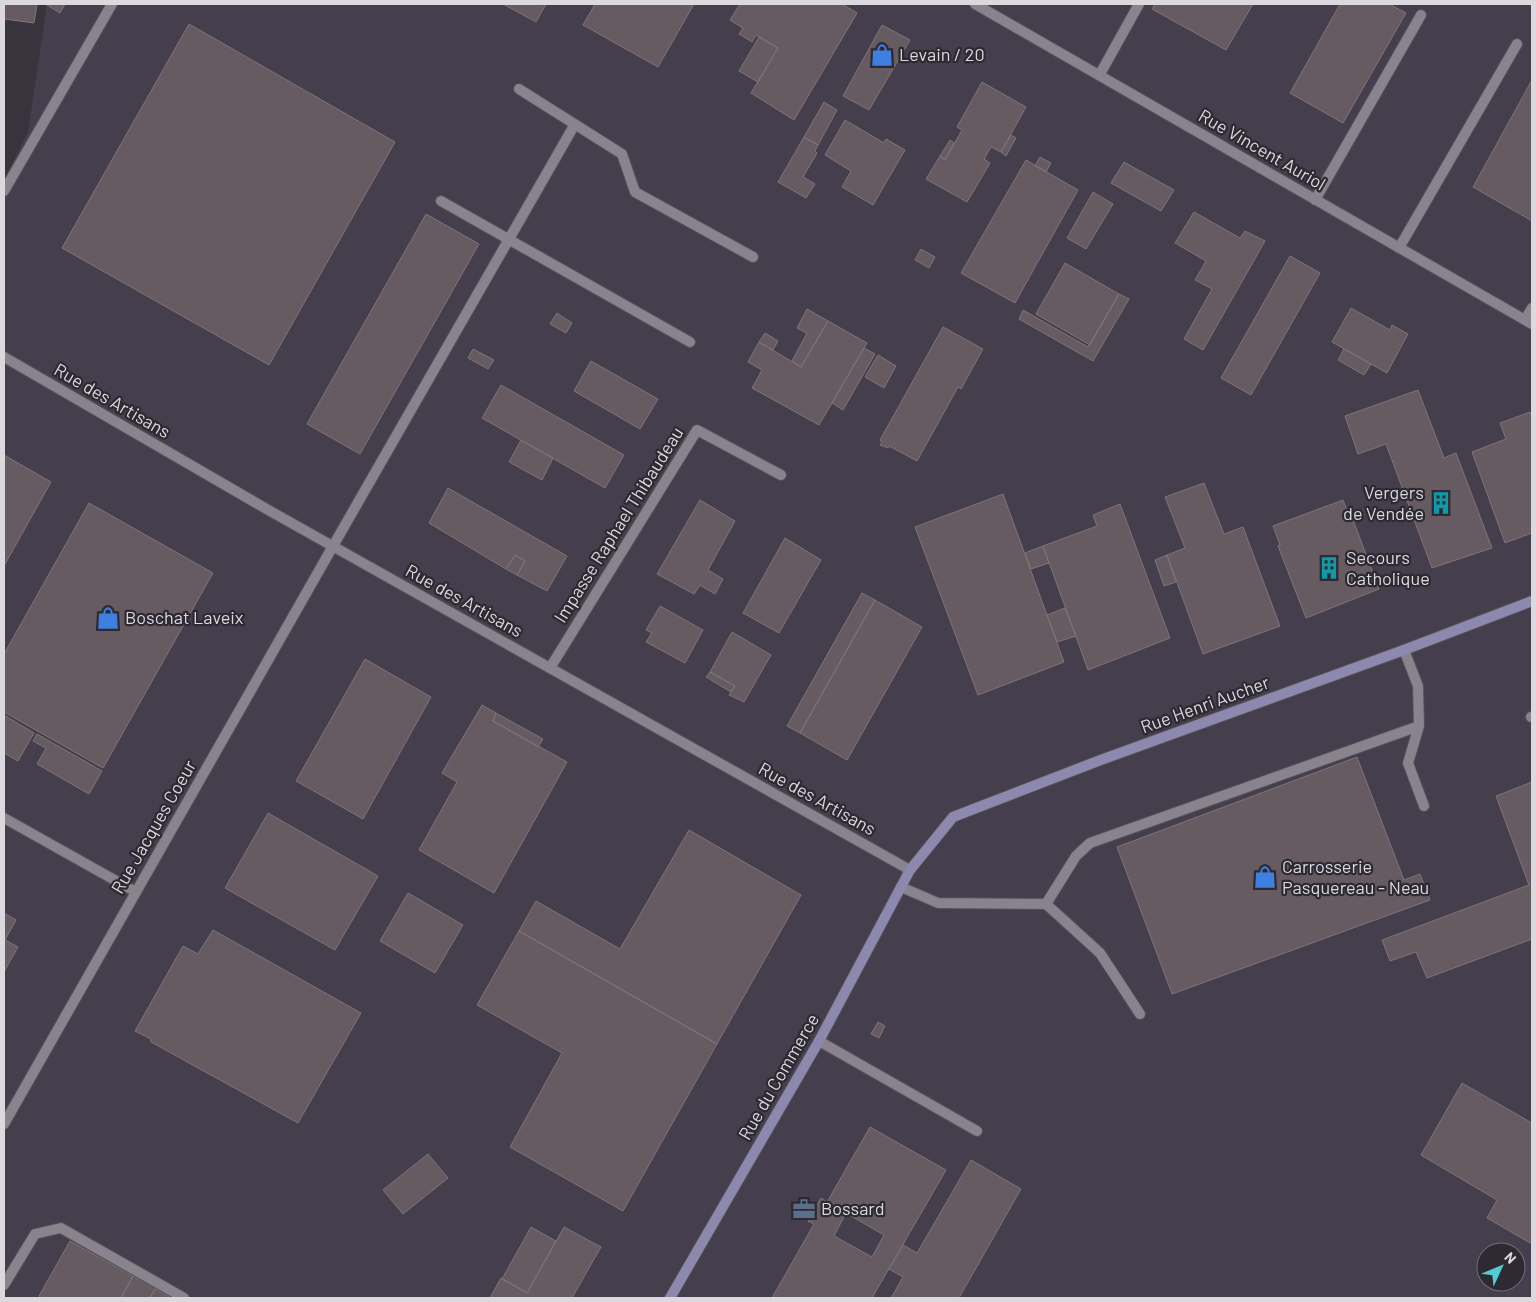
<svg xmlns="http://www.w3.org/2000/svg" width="1536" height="1302" viewBox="0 0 1536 1302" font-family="Barlow,sans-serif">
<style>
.built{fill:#453e4c;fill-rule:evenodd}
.building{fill:#655b60;stroke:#7f747a;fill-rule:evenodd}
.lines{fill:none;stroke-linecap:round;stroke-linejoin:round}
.lane-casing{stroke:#545158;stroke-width:12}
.street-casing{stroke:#545158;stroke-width:12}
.secondary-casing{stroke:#545158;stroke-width:12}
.lane{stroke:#88838d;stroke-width:10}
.street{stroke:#88838d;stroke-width:10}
.secondary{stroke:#8d89ae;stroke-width:10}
.labels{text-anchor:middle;stroke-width:4.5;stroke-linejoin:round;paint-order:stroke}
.poi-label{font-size:18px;fill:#dbd8de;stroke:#2e2a33;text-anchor:start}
.street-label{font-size:18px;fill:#dbd8de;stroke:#2e2a33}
</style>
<rect width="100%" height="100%" fill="#38343d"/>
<!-- built -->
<path class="built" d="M47 4H1532V1298H4V180L28 132ZM1486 1252H1516V1282H1486Z"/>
<!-- building -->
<path class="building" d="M4 4H37L34 23 4 19Z
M48 4H65L60 13 47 5Z
M503 4H546L536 22Z
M595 4H694L658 67 583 25Z
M740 4H842L857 13 794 120 751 93 778 48 756 35 752 42 739 34 743 28 730 20Z
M1155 4H1253L1226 50 1152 9Z
M1340 4H1389L1406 13 1343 123 1290 93Z
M189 24 395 142 269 365 62 248Z
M882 25 910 40 869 110 843 96Z
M759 37 778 48 758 82 739 71Z
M1532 80V221L1473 187Z
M982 82 1026 107 1001 152 991 147 984 159 990 163 967 202 926 179 940 156 945 160 962 130 957 127Z
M824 102 837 110 818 145 804 137Z
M845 120 884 143 886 139 905 150 873 205 842 187 851 171 825 155Z
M1011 135 1016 138 1006 156 1001 152Z
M804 137 818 145 815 151 817 153 803 177 815 184 806 198 778 182Z
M950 140 954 143 945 160 940 156Z
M1040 157 1051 163 1046 172 1035 166Z
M1026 160 1078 190 1015 303 961 273Z
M1124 162 1174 190 1161 211 1111 183Z
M1093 192 1113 204 1086 249 1067 238Z
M1194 212 1240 238 1245 231 1265 241 1203 350 1184 339 1212 289 1195 280 1206 261 1175 243Z
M426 214 479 244 360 454 307 424Z
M921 249 935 257 929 268 915 260Z
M1290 256 1320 273 1251 395 1221 378Z
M1065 263 1119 294 1090 345 1036 314Z
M1119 294 1129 299 1093 361 1019 319 1023 310 1088 347Z
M1351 308 1390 330 1392 325 1408 334 1387 373 1332 342Z
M807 309 828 321 801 367 792 361 807 333 797 328Z
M557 313 572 323 566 333 550 324Z
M828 321 867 343 819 425 752 388 762 370 748 362 759 342 801 367Z
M943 327 983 349 961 389 958 387 917 461 889 446 888 448 880 445 882 442 880 440Z
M765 333 778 341 773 350 759 342Z
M864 348 875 354 843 410 832 403Z
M473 349 494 360 488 369 468 358Z
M1344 349 1371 364 1364 375 1338 360Z
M878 355 896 366 884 388 865 377Z
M591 361 658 399 640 429 574 391Z
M501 385 624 455 605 488 482 418Z
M1418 390 1444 458 1456 453 1492 548 1432 568 1386 444 1358 454 1345 416Z
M1530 412 1532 417V533L1505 543 1472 452 1506 439 1500 423Z
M521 440 553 458 542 480 509 462Z
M4 455 51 482 4 566Z
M1204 483 1224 534 1243 527 1280 626 1203 654 1167 555 1185 548 1165 497Z
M448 488 567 556 547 591 517 575 525 561 515 555 506 569 429 523Z
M1003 494 1064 662 978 695 915 527Z
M700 500 735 521 708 570 723 579 715 594 700 585 694 594 657 574Z
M1343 500 1350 518 1352 517 1379 589 1306 618 1278 546 1280 545 1273 526Z
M89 503 213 573 103 768 4 712V654Z
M1120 504 1170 638 1088 670 1043 546 1097 526 1093 515Z
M785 538 821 560 779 633 743 613Z
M1043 546 1049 563 1031 569 1025 553Z
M515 555 525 561 517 575 506 569Z
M1167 555 1176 582 1164 586 1155 560Z
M862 593 875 600 800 733 787 726Z
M875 600 922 627 847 760 800 733Z
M660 606 703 630 685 663 646 642 652 633 646 630Z
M1065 608 1076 636 1057 642 1047 615Z
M732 632 771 655 744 702 729 695 735 686 710 672Z
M365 659 431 697 363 819 296 781Z
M710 672 735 686 731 692 706 677Z
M482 705 496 713 493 721 567 762 494 893 419 850 457 782 442 773Z
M496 713 543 739 538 747 493 721Z
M4 715 34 733 18 761 4 753Z
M37 734 102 771 89 794 37 764 46 748 33 741Z
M1357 757 1404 880 1420 874 1430 900 1172 994 1117 847Z
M1532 782V939L1427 978 1416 952 1390 961 1382 940 1529 885 1496 796Z
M268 813 378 876 335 950 225 888Z
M689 830 801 895 717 1044 519 931 536 901 620 949Z
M408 893 463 925 435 973 380 941Z
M4 913 16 920 4 942Z
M213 930 361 1013 298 1123 151 1042V1039L135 1031 183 946 198 954Z
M519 931 717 1044 623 1211 510 1147 562 1053 477 1005Z
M5 940 18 947 4 972V942Z
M878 1022 885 1026 879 1038 871 1034Z
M1462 1083 1532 1123V1244L1487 1218 1497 1200 1421 1155Z
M870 1127 946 1170 872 1298H772L814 1224 808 1221 821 1198 827 1202ZM846 1213 884 1235 872 1257 834 1236Z
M428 1154 448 1178 403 1214 383 1190Z
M971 1160 1021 1189 959 1298H891L903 1277 889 1269 903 1245 917 1253Z
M531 1227 556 1241 527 1293 502 1279Z
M564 1227 601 1247 572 1298H490L501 1278 527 1293Z
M70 1241 133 1276 121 1298H42L39 1296Z
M133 1276 156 1288 150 1298H121Z
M155 1289 171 1298H150Z"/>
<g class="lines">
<defs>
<path id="lane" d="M1100 74 1139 4
M519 89 622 154 635 192 753 257
M1315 200 1421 15
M441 201 690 342
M1399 248 1517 44
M1525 320 1532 308
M333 546 575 124
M550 668 697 430 781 475
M1531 717H1532
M1419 726 1408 763 1424 806
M4 818 136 892
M901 887 938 903 1046 904 1100 953 1140 1014
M1046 904 1076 856 1090 843 1419 726 1418 686 1404 650
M819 1041 977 1131
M4 1285 35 1234 61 1228 184 1298"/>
<path id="street" d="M975 4 1532 324
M4 191 112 4
M4 357 270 511 910 870
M4 1124 333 546"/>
<path id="secondary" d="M670 1298 819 1041 910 870 953 817 1098 761 1404 650 1532 601"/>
</defs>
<!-- lane casing -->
<use href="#lane" class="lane-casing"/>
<!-- street casing -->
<use href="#street" class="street-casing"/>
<!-- secondary casing -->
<use href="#secondary" class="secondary-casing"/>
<!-- lane -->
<use href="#lane" class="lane"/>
<!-- street -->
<use href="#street" class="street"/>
<!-- secondary -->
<use href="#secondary" class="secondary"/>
</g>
<!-- icons -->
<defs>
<symbol id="shop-bare" viewBox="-9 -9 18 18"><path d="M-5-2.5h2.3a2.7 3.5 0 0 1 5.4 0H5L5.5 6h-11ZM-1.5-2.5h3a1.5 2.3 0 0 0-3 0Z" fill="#3f7fe0" stroke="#2e2a33" stroke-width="2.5" paint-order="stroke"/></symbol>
<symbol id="building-bare" viewBox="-9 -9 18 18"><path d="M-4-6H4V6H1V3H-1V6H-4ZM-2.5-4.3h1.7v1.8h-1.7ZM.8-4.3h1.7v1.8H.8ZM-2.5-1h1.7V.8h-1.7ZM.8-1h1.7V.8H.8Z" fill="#0f9aa8" stroke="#2e2a33" stroke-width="2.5" paint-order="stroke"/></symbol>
<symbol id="office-bare" viewBox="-9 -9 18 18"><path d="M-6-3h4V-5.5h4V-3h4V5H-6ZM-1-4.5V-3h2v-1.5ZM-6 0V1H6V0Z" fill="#5c6f8a" stroke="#2e2a33" stroke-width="2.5" paint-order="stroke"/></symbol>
</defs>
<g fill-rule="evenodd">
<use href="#shop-bare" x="866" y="39" width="32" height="32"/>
<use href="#building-bare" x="1425" y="487" width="32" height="32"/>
<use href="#building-bare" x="1313" y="552" width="32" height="32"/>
<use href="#shop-bare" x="92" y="602" width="32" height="32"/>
<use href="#shop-bare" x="1249" y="861" width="32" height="32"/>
<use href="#office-bare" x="788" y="1193" width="32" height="32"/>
</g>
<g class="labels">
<!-- poi labels -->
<g class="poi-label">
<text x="899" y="61">Levain / 20</text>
<text x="1424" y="499" text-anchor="end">Vergers<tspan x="1424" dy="21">de Vendée</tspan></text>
<text x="1346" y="564">Secours<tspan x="1346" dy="21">Catholique</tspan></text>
<text x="125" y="624">Boschat Laveix</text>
<text x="1282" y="873">Carrosserie<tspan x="1282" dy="21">Pasquereau - Neau</tspan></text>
<text x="821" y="1215">Bossard</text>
</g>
<!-- street labels -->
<g class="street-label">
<text transform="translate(1262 150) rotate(30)" y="6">Rue Vincent Auriol</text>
<text transform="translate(112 401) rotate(30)" y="6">Rue des Artisans</text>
<text transform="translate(619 525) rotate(-58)" y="6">Impasse Raphael Thibaudeau</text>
<text transform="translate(464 601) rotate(29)" y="6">Rue des Artisans</text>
<text transform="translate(1205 705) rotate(-20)" y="6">Rue Henri Aucher</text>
<text transform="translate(817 799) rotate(29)" y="6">Rue des Artisans</text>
<text transform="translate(154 827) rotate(-60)" y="6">Rue Jacques Coeur</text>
<text transform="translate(779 1077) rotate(-60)" y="6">Rue du Commerce</text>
</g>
</g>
<!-- border -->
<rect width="1536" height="1302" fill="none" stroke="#dbd8de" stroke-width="10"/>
<!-- north arrow -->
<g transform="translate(1501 1267) rotate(46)"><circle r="24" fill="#2e2a33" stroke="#737077"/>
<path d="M0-4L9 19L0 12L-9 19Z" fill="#51ccd2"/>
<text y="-8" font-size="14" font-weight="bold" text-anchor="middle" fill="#dbd8de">N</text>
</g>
</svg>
